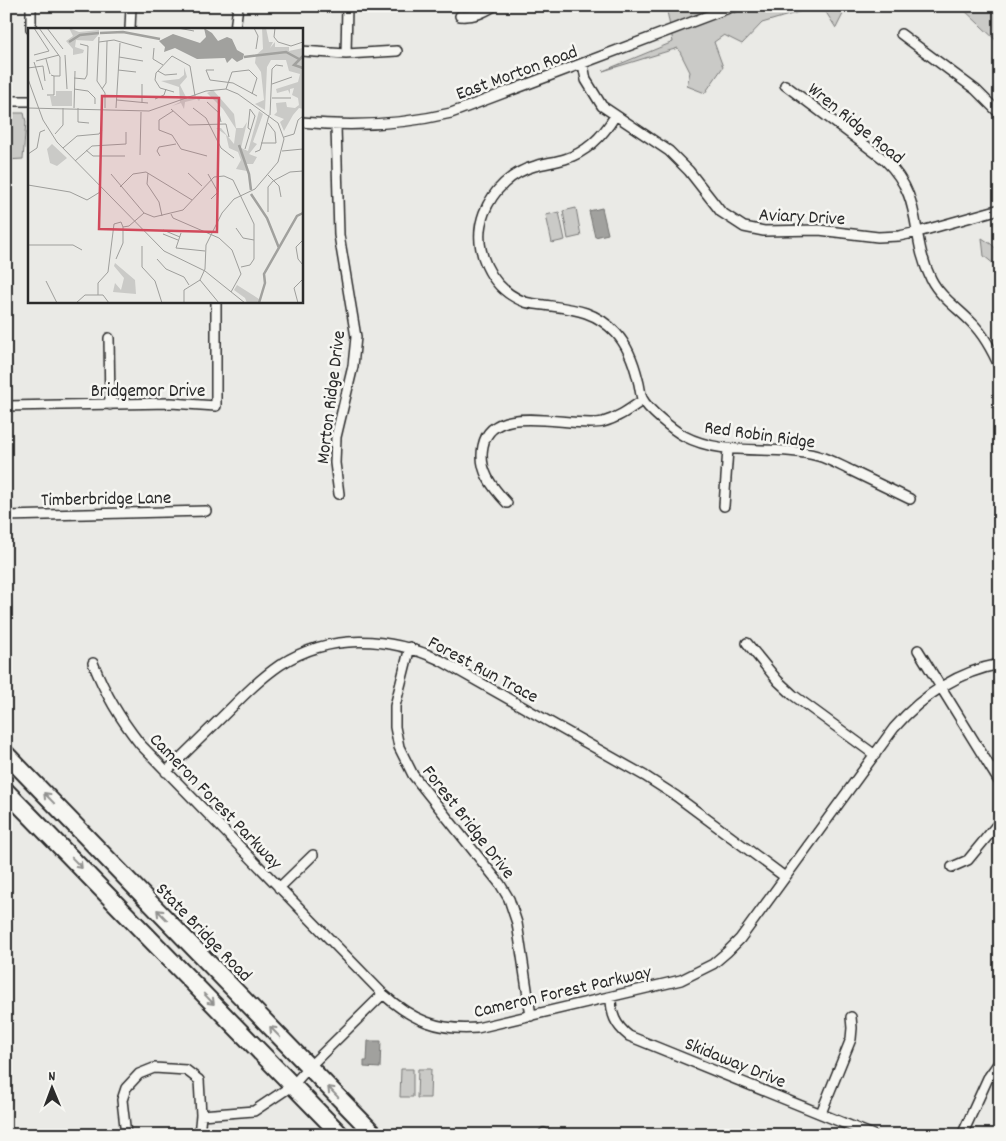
<svg xmlns="http://www.w3.org/2000/svg" width="1006" height="1141" viewBox="0 0 1006 1141" font-family="Dekko,sans-serif">
<style>
.green{fill:#cacac7;stroke:#7a7a79}
.water{fill:#a1a19e;stroke:#727270}
.lines{fill:none;stroke-linecap:round;stroke-linejoin:round}
.street-casing{stroke:#2b2b2b;stroke-width:12}
.highway-casing{stroke:#2b2b2b;stroke-width:20}
.street{stroke:#f6f6f2;stroke-width:9}
.highway{stroke:#f6f6f2;stroke-width:16}
.oneway{stroke:#90908e}
.labels{text-anchor:middle;stroke-width:5;stroke-linejoin:round;paint-order:stroke}
.street-label{font-size:19px;fill:#2b2b2b;stroke:#f6f6f2}
.inset-river{fill:none;stroke:#a1a19e;stroke-width:2.5}
.inset-road{fill:none;stroke:#9e9e9b;stroke-width:1}
.view{fill:#d1495b;fill-opacity:0.15;stroke:#d1495b;stroke-width:2.5}
.inset-edge{fill:none;stroke:#2b2b2b;stroke-width:2.5}
</style>
<rect width="100%" height="100%" fill="#eaeae6"/>
<filter id="ink" filterUnits="userSpaceOnUse"><feTurbulence type="fractalNoise" baseFrequency=".02" numOctaves="2"/><feDisplacementMap in="SourceGraphic" scale="10" xChannelSelector="R" yChannelSelector="G"/><feConvolveMatrix kernelMatrix="1 2 1 2 8 2 1 2 1" color-interpolation-filters="sRGB"/></filter>
<g filter="url(#ink)">
<!-- green -->
<path class="green" d="M666 6H730L734 13 753 6H819L762 23 742 44 724 35 714 42 723 67 705 93 687 86 690 72 678 48 603 71 673 42Z
M822 6H847L836 28Z
M960 6H1000V44Z
M24 113 26 122 23 159 6 160V113Z
M576 208 581 236 568 239 563 211Z
M559 212 565 240 552 243 546 215Z
M982 238 991 244 1000 252V269L984 256Z
M401 1069H413V1097H400Z
M418 1069H431L430 1098H417Z"/>
<!-- water -->
<path class="water" d="M602 208 608 234 595 237 589 211Z
M368 1041H381L380 1068 364 1067V1061H367Z"/>
<g class="lines">
<defs>
<path id="street" d="M31 6V29
M460 16C474 17 483 13 494 6
M130 29 131 6
M235 29 238 6
M901 34 976 90 1000 114
M301 51 346 54 397 51
M346 54 347 6
M583 64 586 80 602 106 669 151 689 171 721 212 744 227 764 231 819 230 878 237 899 236 918 232 1000 209
M785 85 885 160C925 199 909 235 931 279 940 297 959 309 972 323 985 336 993 352 1000 368
M6 101H29
M615 116C603 136 587 152 565 159 555 162 545 163 535 166 512 172 493 190 484 213 471 248 490 289 525 302 531 304 538 304 544 305 572 309 595 310 616 333 628 346 634 363 638 380 640 386 640 393 642 398 647 409 673 430 684 436 726 458 774 444 818 456 829 459 841 466 852 471 871 480 891 490 910 499
M301 122C352 127 401 125 451 113L734 6
M336 126 339 235 356 337 353 366 336 437 335 463 339 494
M109 338 110 405
M6 406 171 403 216 406V301
M507 503C492 487 478 470 483 446 492 400 570 429 603 422 618 418 630 409 643 400
M724 506 728 449
M6 516 206 511
M747 643 778 681 793 695 875 755
M410 647 395 706V727L399 747 413 775 500 884 509 899 517 923 531 1016
M918 650 1000 783
M93 663C106 695 119 717 140 744L383 994C412 1020 438 1031 477 1028L681 980 713 964 727 952 740 939 894 728C923 695 957 672 1000 664
M166 772C187 751 208 731 229 710 245 694 261 678 280 665 329 633 389 636 440 660L645 776 676 796 785 877
M952 867 968 860 1000 821
M279 888 313 855
M611 997C611 1014 615 1025 629 1036L873 1135
M821 1113 851 1039 852 1028 851 1017
M544 1133 548 1135
M126 1135 122 1100 126 1088 139 1074 154 1068 186 1070 199 1080 201 1115 254 1111 293 1085 309 1067 383 994
M199 1135 201 1115
M962 1135 988 1078 1000 1061"/>
<path id="highway" d="M6 754 375 1135
M6 791 341 1135"/>
</defs>
<!-- street casing -->
<use href="#street" class="street-casing"/>
<!-- highway casing -->
<use href="#highway" class="highway-casing"/>
<!-- street -->
<use href="#street" class="street"/>
<!-- highway -->
<use href="#highway" class="highway"/>
</g>
<!-- one-way arrows -->
<defs><path id="oneway-shaft" d="M-6 0H5M1.5-3L5.5 0L1.5 3" fill="none" stroke-width="1.6" stroke-linecap="round" stroke-linejoin="round" transform="scale(1.25)"/></defs>
<g class="oneway">
<use href="#oneway-shaft" transform="translate(49 798) rotate(-134)"/>
<use href="#oneway-shaft" transform="translate(77 863) rotate(46)"/>
<use href="#oneway-shaft" transform="translate(162 915) rotate(-134)"/>
<use href="#oneway-shaft" transform="translate(209 999) rotate(46)"/>
<use href="#oneway-shaft" transform="translate(275 1032) rotate(-134)"/>
<use href="#oneway-shaft" transform="translate(333 1092) rotate(-134)"/>
</g>
</g>
<g class="labels">
<!-- street labels -->
<g class="street-label">
<text transform="translate(516 71) rotate(-20)" y="7">East Morton Road</text>
<text transform="translate(857 122) rotate(39)" y="7">Wren Ridge Road</text>
<text transform="translate(802 215) rotate(3)" y="7">Aviary Drive</text>
<text x="148" y="396">Bridgemor Drive</text>
<text transform="translate(329 397) rotate(-83)" y="7">Morton Ridge Drive</text>
<text transform="translate(760 433) rotate(8)" y="7">Red Robin Ridge</text>
<text transform="translate(106 497) rotate(-1)" y="7">Timberbridge Lane</text>
<text transform="translate(484 668) rotate(28)" y="7">Forest Run Trace</text>
<text transform="translate(217 800) rotate(46)" y="7">Cameron Forest Parkway</text>
<text transform="translate(470 821) rotate(52)" y="7">Forest Bridge Drive</text>
<text transform="translate(205 931) rotate(46)" y="7">State Bridge Road</text>
<text transform="translate(562 990) rotate(-13)" y="7">Cameron Forest Parkway</text>
<text transform="translate(736 1061) rotate(22)" y="7">Skidaway Drive</text>
</g>
</g>
<!-- overview -->
<g transform="translate(28 28)">
<rect width="275" height="275" fill="#eaeae6"/>
<path d="M41 0 51 4 71 2V6L65 13 48 12 47 19 56 22 55 25 45 27V21L38 13 45 8ZM234 0H238L241 14H245L242 20 247 14V19H261V23L275 20V81L271 80 265 87 256 103 252 94 256 91 246 87 249 84 248 75 258 74 259 79 267 80 271 77 270 70 264 67 266 60 262 61V66L260 62 249 65 248 61 270 54 272 46 261 43 258 32H243L239 39 237 82 227 76 236 72 233 44 227 35 228 27 235 21ZM156 39 159 49 152 57 159 71 174 68 171 73 169 71 157 74 156 81 153 75 144 78 152 74 151 59 133 53 151 51 156 47ZM185 62 206 86 208 100H215L219 94 213 120 220 123 231 83 235 86 225 114 229 116 221 126 229 129 225 136H218L219 143 208 141 213 132 210 124 201 120 198 107 188 100H193L206 116 208 101 195 81 179 65ZM28 63H44V78H24L22 68H28ZM24 116 39 130 29 138 22 135 19 121ZM87 235 107 252 108 266 85 264 87 255 93 262 96 250 86 238ZM209 257 231 271V275H219L217 270 206 262Z" fill="#cacac7"/>
<path d="M176 0 184 5 190 13 199 9 204 11 209 22 216 26 215 31 209 34 204 30 199 35 197 30 169 31 147 20 136 24 137 19 131 13 145 6 172 15 178 9Z" fill="#a1a19e"/>
<path class="inset-river" d="M72 5 95 4 132 11M41 14 52 7 71 5M275 28 266 37 275 40M216 29 258 24 271 31M211 117 221 146 223 162M223 166 239 190 251 220M231 275 237 255 236 246 269 188 275 185"/>
<path class="inset-road" d="M6 0 21 23 6 27M11 0 32 29V48H26M19 0 35 21M150 0 166 3M226 0 230 8 228 21M247 0 246 9 250 14 263 18 275 14M71 9 69 53 77 65V80M71 14 86 12 114 20M126 20 125 31 135 37M37 27 39 61M91 29 115 33M18 31 22 46M8 33 31 27M6 34 15 62M0 40 15 38 17 53M90 42 108 44M186 42H178L182 52 205 55 229 68M130 43 137 47 149 46M46 50 57 51 59 47 60 18 52 16M0 51 15 92 29 114 136 223 177 243 217 275M244 56 264 49M46 61 60 63 67 70V76M74 61 78 55 79 13M198 61 204 44 221 42 229 50 224 66M146 64 132 60 127 52 128 45 144 28 162 38 167 68M19 67H26V48L23 47M244 70H263M127 71 136 67 138 61M89 72 120 75M179 74 191 85 193 94M114 75V56M0 80 121 83 178 63 198 61 210 66 250 95 256 111 250 134 227 161 206 171 194 185 178 217 177 241 172 252 156 262V275M46 80 47 43M50 80V94L61 95M88 80 92 15M165 80 178 90 193 120 206 130M143 81 161 97 198 96 201 109M222 81 220 100 223 102M145 83 131 92V102L144 107 153 121 179 128M242 87 244 41 248 37 255 38M27 106 35 97V80M256 109 266 106 270 92 275 88M233 115H248L247 104 240 95M35 120 49 108 71 106 74 102M217 121 227 88 222 81M58 122 65 128H97M254 123 275 121M227 124 232 122 241 87M0 126 9 120 12 104 17 102M112 127 113 84M132 128 129 123 131 119 148 116M47 133 64 118 98 116V104M120 145 119 156 131 174 134 188M160 145 174 158M83 146 116 185 126 189 155 182 186 149 196 148 205 152 226 196V231L222 237 213 239M180 146 190 164 183 171M240 147 251 158 253 169M0 157 42 164 59 172 72 164M92 159 105 146 118 144 164 172M240 184V159L245 153 262 144 275 143M143 186 145 190 191 210 204 222 213 246 203 264M208 200 215 210 226 212M135 202 152 209M135 206 150 212M275 212 268 219 270 231 275 237M0 217H45L54 222M114 218V239L127 253 134 275M148 220 177 223M148 220 153 205M88 231 95 215V199M129 231 138 241 156 249 161 257M172 252 191 275M18 253 29 275M70 267V255L80 244 86 196 93 194 95 199 101 198 116 185M48 275 57 267H75L81 275M270 275 266 260 275 251"/>
<path class="view" d="M74 68 191 70 189 204 71 201Z"/>
<rect width="275" height="275" class="inset-edge"/>
</g>
<!-- margin -->
<rect width="1006" height="1141" fill="none" stroke="#f6f6f2" stroke-width="25"/>
<rect x="12" y="12" width="981" height="1116" fill="none" stroke="#2b2b2b" stroke-width="2" filter="url(#ink)"/>
<!-- north arrow -->
<g transform="translate(52 1088) rotate(359)" stroke="#f6f6f2" stroke-width="4" paint-order="stroke">
<path d="M0-4L9 19L0 12L-9 19Z" fill="#2b2b2b"/>
<text y="-8" font-size="14" font-weight="bold" text-anchor="middle" fill="#2b2b2b">N</text>
</g>
</svg>
